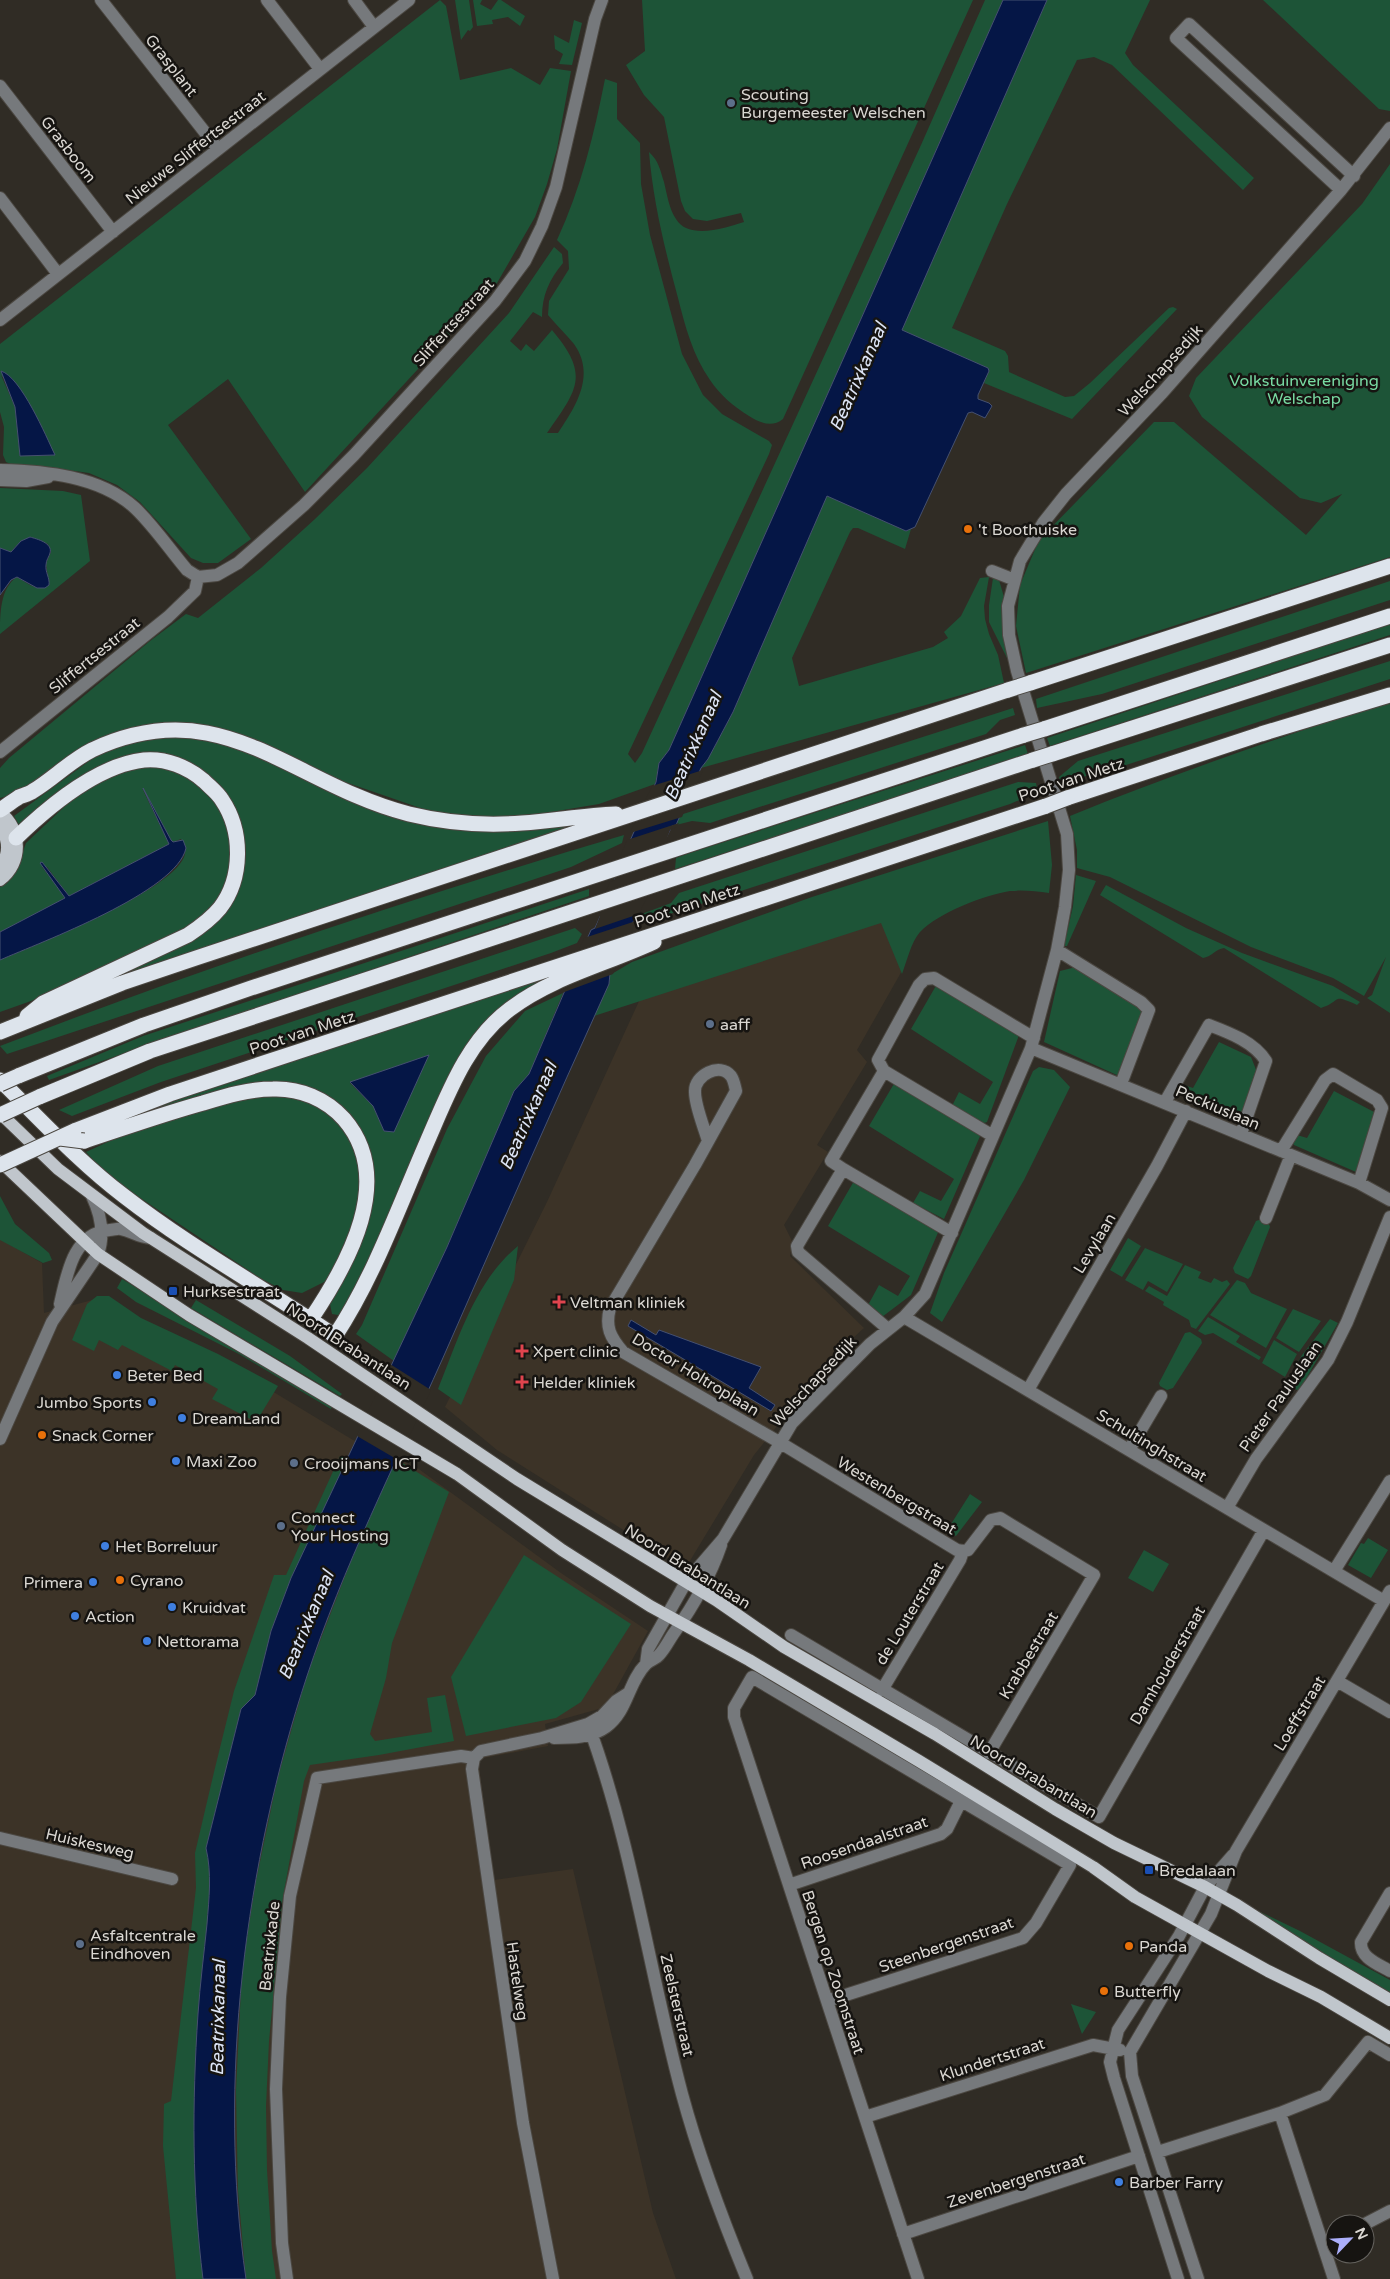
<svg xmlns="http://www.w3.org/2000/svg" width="1390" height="2279" viewBox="0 0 1390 2279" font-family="'Varela Round',sans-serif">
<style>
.built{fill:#3c3327}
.green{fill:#1d5437;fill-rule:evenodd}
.water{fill:#051646;stroke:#455070}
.pier{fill:#302c25}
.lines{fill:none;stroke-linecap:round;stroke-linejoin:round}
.minor-casing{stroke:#4b4741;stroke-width:14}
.major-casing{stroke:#4b4741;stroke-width:14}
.highway-casing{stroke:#4b4741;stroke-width:17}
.minor{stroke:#76797c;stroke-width:12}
.major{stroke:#c0c6cc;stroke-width:12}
.highway{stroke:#dde4ec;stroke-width:15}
.highway-bridge-casing{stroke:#4b4741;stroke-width:17;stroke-linecap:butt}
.highway-bridge{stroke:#dde4ec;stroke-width:15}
.service-dot{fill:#5c6f8a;stroke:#161411;stroke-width:2}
.food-dot{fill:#e8710a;stroke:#161411;stroke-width:2}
.transit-dot{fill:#1a4fb4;stroke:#161411;stroke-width:2}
.health-dot{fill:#e0444e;stroke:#161411;stroke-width:2}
.shop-dot{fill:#3f7fe0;stroke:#161411;stroke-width:2}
.labels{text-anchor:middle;stroke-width:5;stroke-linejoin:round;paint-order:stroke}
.street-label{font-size:16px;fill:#dad7d2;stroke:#161411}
.poi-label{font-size:16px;fill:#dad7d2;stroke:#161411;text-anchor:start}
.park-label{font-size:16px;fill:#78daa2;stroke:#161411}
.water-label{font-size:18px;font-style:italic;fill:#dce4f5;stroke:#161411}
</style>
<rect width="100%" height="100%" fill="#302c25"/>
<!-- built -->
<path class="built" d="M883 905 903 969 857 1050 867 1062 817 1145 828 1152 784 1225 793 1243 790 1256 864 1328 831 1358 754 1455 685 1569 497 1450 445 1407 547 1202 640 999Z
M0 1239 42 1263 44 1313 96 1299 232 1367 353 1440 416 1467 561 1573 648 1631 606 1707 545 1724 548 1746 478 1759 494 1880 573 1869 653 2213 676 2279H0Z"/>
<!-- green -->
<path class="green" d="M440 0 446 6 460 80 511 68 540 85 550 68 571 71 557 149 547 184 535 217 497 283 305 492 228 379 168 425 251 539 218 563H203L191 558 140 502 117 485 89 473 75 471 15 466 6 462 3 455 4 427 0 412V344ZM1 375 39 421 54 455 20 456 15 407Z
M455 0H469L473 27 470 31 468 30 461 40Z
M473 0H482L480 4 491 10 498 0H501L525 16 520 26 508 17 492 20 493 24 477 26Z
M642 0H973L783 419C772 428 760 423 749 416 733 406 720 395 710 380 693 356 685 326 678 298 665 250 653 201 649 152 659 161 660 170 664 182 667 194 669 209 676 219 688 240 726 228 744 222L741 213 707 221 693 219 685 211 681 201 664 117 644 95 626 65 645 51Z
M985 0H1003L669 750 659 763 655 784 599 804 539 814 483 818 429 811 322 774 220 729 167 722 106 737 88 744 15 794 0 798V768L9 758 150 641 186 614 198 618 261 568 315 519 367 468 509 313 554 247 562 254 563 263C549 280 542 295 542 317L533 312 510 341 521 351 526 344 534 351 552 330C590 375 578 389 547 433H558C576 406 596 375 574 344 566 334 556 325 548 315L549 301 569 269 568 251 557 240C581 188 594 135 605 79L617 83V119L640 143 641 184 650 235 682 354 703 395 722 414 769 441 772 445 769 454 628 754 635 763 642 753 921 145Z
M1047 0H1150L1125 53 1133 65 1254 178 1243 190 1112 65 1094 57 1077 60 1007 204 952 328 1005 351 1008 356 1009 372 1065 397 1074 396 1090 383 1169 308 1173 307 1177 309 1072 419 984 383 989 371 901 330Z
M1263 0H1390V111L1379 109Z
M574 20 582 23 572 65 559 64 563 54 555 49 554 35 569 43Z
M1390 164V557L1026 673 1016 626 1020 585 1039 540 1154 422H1174L1306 535 1342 494 1321 503 1300 498 1202 417 1189 396 1196 378 1362 204Z
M0 488 63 491 81 495 90 561 0 634C0 614 0 588 17 577 27 583 39 593 49 585L46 563 51 552 48 544 30 537 16 546 11 552 0 548Z
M827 495 906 531 911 529 905 549 858 528H853L850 532 792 658 799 686 933 647 948 638 944 632 961 616 980 578 989 577 984 606 985 619 989 634 998 655 1004 683 701 768 708 759 733 712Z
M993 578 999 580 1004 597 1009 662 989 622V605Z
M1390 581V600L1102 694 1037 708 1036 699Z
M1390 624V635L1050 746 1047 738Z
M1390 661V679L1123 766 1061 783 1059 777 1078 761Z
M1390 701V1013L1367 998 1372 995 1386 957 1364 996 1333 978 1251 947 1110 877 1077 868V850L1070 816C1175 773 1282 737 1390 701Z
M1013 708 1015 715 1000 720 986 734 710 823 692 821 676 825 680 815Z
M168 734 217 738 425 823 585 821 117 978 114 974 212 924 243 854 212 783 130 757 100 766 20 827 14 816 96 756 127 743Z
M1025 745 1028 754 675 869 676 858 690 853Z
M131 765H163L193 778 218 803 231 835V872L217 905 186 932 31 1001 0 1012V960C35 945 178 889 185 854 186 849 183 844 181 839L173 842 171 840 142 788 169 844 69 896 47 867H42L65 896 64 899 0 932V887L7 883 18 865 26 843 81 791Z
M1018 782 1036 783 1038 792 1010 804 645 922 636 921 639 915 671 903 679 893Z
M1048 821 1052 865 1049 893C1036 891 1023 890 1010 891 984 895 938 913 920 932 911 942 907 961 902 974L881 923 594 1016 609 984 610 975 632 962 812 897Z
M624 835 622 843 571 867 7 1054 0 1046C206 967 414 897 624 835Z
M1076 875 1096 881 1067 946H1064L1073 906Z
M1106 885 1186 928 1242 953 1333 986 1360 1002 1357 1005C1330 993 1343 1001 1321 1008L1224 948C1216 949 1211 957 1203 958L1100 895Z
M589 889V896L147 1045 49 1080 47 1076 143 1036Z
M575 928 582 934 577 943 551 953 161 1082 72 1116 59 1110 158 1066Z
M1076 967 1141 1006 1143 1013 1119 1076 1044 1042 1060 971Z
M546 977 548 981 495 1014 341 1314 338 1315 332 1314 330 1304 366 1219 363 1140 299 1087 132 1121 131 1117 171 1102ZM429 1055 384 1131 373 1106 350 1083Z
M937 984 1019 1035 987 1122 984 1123 952 1106 959 1092 980 1104 993 1082 911 1029Z
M563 993 529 1074 514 1091 447 1247 394 1361 356 1334 362 1325 447 1129 486 1056 525 1011Z
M1219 1042 1251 1057 1257 1072 1239 1120 1177 1093 1181 1084 1193 1088Z
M1039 1067 1054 1070 1070 1087 1024 1180 942 1322 930 1313 944 1273 1033 1071Z
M895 1082 981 1134 944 1219 913 1203 920 1191 941 1201 954 1179 869 1126Z
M1334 1091 1376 1113 1356 1172 1294 1145 1292 1142 1297 1135 1307 1138Z
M244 1095H295L320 1106 341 1124 354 1144 360 1165 358 1212 328 1280 302 1293 283 1290 260 1278 127 1189 101 1169 86 1152 138 1128Z
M854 1181 940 1228 911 1295 882 1317 867 1307 879 1285 898 1296 910 1276 828 1226Z
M0 1196 15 1224 49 1253 52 1260 43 1263 0 1240Z
M1259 1220 1269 1224 1270 1227 1251 1276 1248 1279 1235 1273 1233 1268 1256 1221Z
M1128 1238 1141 1246 1122 1277 1110 1270Z
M518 1246 514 1280 461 1405 438 1389C458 1340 475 1281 518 1246Z
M1145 1248 1183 1264 1167 1292 1148 1281 1143 1290 1125 1280Z
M1185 1265 1201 1272 1198 1278 1211 1283 1214 1278 1222 1282 1227 1280 1230 1284 1196 1329 1191 1327 1189 1320 1163 1305 1164 1302 1145 1291 1149 1286 1167 1296Z
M122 1279 332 1406 331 1409 239 1354 136 1302 117 1288Z
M1237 1280 1245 1283 1251 1293 1287 1309 1266 1348 1210 1315Z
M97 1296H109L141 1318 218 1354 278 1386 256 1422 212 1399 218 1389 175 1365 172 1371 122 1345 118 1350 99 1340 94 1351 72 1340 87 1304Z
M196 1300 290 1356 342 1394 340 1396 191 1308Z
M1293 1309 1321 1321 1299 1352 1276 1338Z
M1208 1317 1240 1336 1236 1342 1261 1357 1259 1360 1213 1333 1205 1335 1198 1331Z
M1330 1319 1338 1323 1299 1391 1286 1384 1302 1355Z
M1190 1332 1201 1339 1202 1343 1173 1388 1167 1390 1160 1386 1159 1383 1185 1333Z
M1274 1340 1297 1354 1285 1377 1262 1363Z
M340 1456 349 1459 291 1578 271 1631 255 1695 241 1709 206 1848C212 1874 209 1897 207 1924 204 1954 200 1984 198 2014 192 2103 192 2191 203 2279H176L163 2146 164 2104 171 2101 196 1888 195 1853 214 1772 234 1691 274 1575H286Z
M396 1459 449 1492 392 1643 386 1678 370 1734 375 1741 432 1732 427 1698 445 1695 454 1741 379 1755 310 1765 304 1781 283 1897 269 2041 266 2106 267 2170 272 2251 276 2279H246L238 2191 236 2091 242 1969 256 1881 277 1781 307 1675 364 1527Z
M970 1494 982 1502 956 1536 946 1532Z
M1368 1538 1388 1550 1371 1578 1348 1565 1361 1543 1364 1544Z
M1144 1550 1169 1564 1153 1592 1128 1578Z
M524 1555 631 1624 581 1702 556 1718 466 1736 451 1677Z
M1248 1906 1300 1931 1390 1980V1996L1325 1958 1297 1936Z
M1071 2004 1096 2012 1082 2034Z"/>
<!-- water -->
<path class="water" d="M1003 0H1047L902 330 988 368 989 371 978 395V399L989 403 992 406 985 418 972 412 968 413 915 527 906 531 827 496 733 712 708 759 701 768 676 825 672 826 650 871 652 880 610 973 609 984C552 1109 497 1235 442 1360 395 1465 343 1567 307 1676 245 1864 217 2082 246 2279H203C192 2191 192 2103 198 2014 200 1984 204 1954 207 1924 209 1898 212 1874 206 1848L241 1709 255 1695 271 1631 291 1578 447 1247 514 1091 529 1074 591 930 595 928 616 881 614 877 656 782 659 763 669 750Z
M1 371C21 377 46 436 55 455L20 456 15 407Z
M30 537C37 539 53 543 50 553 49 557 46 560 46 565 45 572 50 578 49 585L45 588H37L17 577 11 580 0 595V548L11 552 21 541Z
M143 788 171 840 173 842 183 840 186 848C177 892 41 942 0 960V932L65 898 40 863 42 862 69 896 169 844Z
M429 1055 394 1132 384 1131 373 1106 350 1082Z
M631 1320 656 1335 659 1330 761 1367 749 1388 775 1405 771 1411 628 1326Z"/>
<!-- pier -->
<path class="pier" d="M703 770 682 817 630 833 652 786Z
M679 823 677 827 670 830 667 838 669 846 657 870 653 872 655 881 639 914 595 929 600 916 598 907 610 882 615 880 613 874 627 840Z
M636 921 613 974 559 994 584 938Z
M390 1364 431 1390 398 1460 357 1436Z"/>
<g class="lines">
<defs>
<path id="minor" d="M101 0 218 149
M267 0 320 69
M354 0 374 27
M0 86 113 232
M1341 190 1176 38 1189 24 1354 176
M0 198 58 274
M0 320 409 0
M0 470C45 471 100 476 135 508 154 526 170 550 187 570L198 577 217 575 238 563 304 505 354 455 495 301 525 261 542 226 556 187 595 19 602 0
M0 480 26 481 48 477
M992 571 1015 580
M0 752 168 617 195 591 198 577
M1057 950 1141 1002 1149 1010 1121 1084
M1031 1048 1359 1183 1390 1200
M884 1071 993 1136
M1165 1102 1209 1025C1230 1033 1254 1042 1266 1061L1241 1134
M708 1141C704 1127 695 1106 695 1092 694 1075 720 1062 731 1076 734 1080 735 1087 736 1091L695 1165 610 1308C605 1327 610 1337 623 1352L779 1442 957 1550 963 1551 968 1550 991 1520 1000 1518 1094 1575 989 1753
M1281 1151 1325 1080 1333 1074 1377 1100 1382 1108 1359 1183
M843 1169 952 1233
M1266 1218 1291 1155
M60 1304C67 1274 73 1233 110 1230 113 1230 118 1228 121 1229 132 1231 137 1237 151 1238
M904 1317 1384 1601
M888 1329 798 1252 797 1246 843 1169 831 1161 884 1071 878 1060 919 985 925 979 934 978 1034 1038
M1028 1390 1157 1166 1186 1111
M0 1439 52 1322 98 1254C105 1234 101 1215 92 1196
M1129 1450 1161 1396
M1227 1508 1256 1459 1328 1360 1347 1322 1390 1217
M1334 1571 1390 1481
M791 1635 1099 1817 1264 1530
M646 1664 648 1649 686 1582 723 1539 792 1423 870 1344 904 1317 925 1294 1031 1048 1057 950 1065 907 1069 870 1067 834 1017 671 1009 635 1008 606 1020 561 1043 523 1066 494 1162 393 1341 190 1390 128
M1337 1681 1390 1712
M882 1690 960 1560 963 1551
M588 1724C632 1843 649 1971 682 2094 699 2157 722 2218 747 2279
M554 1738C572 1738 591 1738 606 1727 628 1711 628 1682 646 1664 650 1660 656 1659 659 1655 665 1649 669 1640 674 1633 694 1605 710 1577 721 1545
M0 1838 172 1879
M789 1885 941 1834 947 1829 961 1801
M1390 1893 1361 1942C1360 1958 1378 1964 1390 1971
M827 2001 1023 1938 1036 1923 1070 1865 752 1677 734 1708V1717L918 2279
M1280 2113 1334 2279
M865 2117 1093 2045 1120 2050
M1158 2152 1280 2113 1325 2095 1368 2042 1390 2055
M1365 2224 1390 2211
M903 2234 1139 2156
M287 2279 282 2243 276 2089 280 1997 290 1896 317 1778 461 1756 474 1758
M553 2279 523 2123 472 1769 474 1758 481 1751 542 1738 588 1724 602 1716 616 1701 627 1694
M1178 2279 1114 2078 1110 2062 1118 2030 1179 1936 1205 1887 1233 1855
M1198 2279 1132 2076 1130 2052 1211 1914 1236 1851 1390 1591"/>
<path id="major" d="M0 812C22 830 23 863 0 880
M0 826C9 840 10 854 0 867
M0 1113 58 1169 143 1233 308 1338 517 1479 716 1600 784 1647 935 1734 1055 1809 1114 1843 1205 1887 1237 1905 1319 1958 1390 2000
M0 1161 98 1254 189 1315 457 1474 562 1550 650 1606 749 1660 919 1761 1093 1867 1135 1897 1268 1971 1321 1997 1390 2038"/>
<path id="highway" d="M1030 683 1390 566
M1044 729 1390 616
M1052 754 1390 645
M1067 798 1261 734 1390 695
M0 810C6 806 13 801 19 797 24 795 29 794 33 791 53 779 70 761 92 750 222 689 291 784 409 814 446 823 484 826 522 823 554 821 584 815 616 814
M16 838C49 806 98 765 144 760 166 758 188 767 204 781 210 787 218 793 222 800 243 831 243 878 220 908 211 919 200 927 188 935L43 1003 27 1016
M0 1032 122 983 196 958 1008 690
M18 1076 144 1025 251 988 1024 735
M0 1080C40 1119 79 1162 124 1196 191 1248 266 1289 335 1336 374 1277 399 1206 427 1142 448 1094 467 1041 510 1009 552 977 607 964 654 942
M39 1097 150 1051 1033 760
M74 1131 170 1094 297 1052 1046 806
M84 1141C124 1128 163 1114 203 1103 226 1096 249 1089 273 1089 300 1088 326 1099 344 1119 396 1179 348 1264 311 1319"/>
</defs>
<!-- minor casing -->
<use href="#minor" class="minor-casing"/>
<!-- major casing -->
<use href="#major" class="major-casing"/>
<!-- highway casing -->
<use href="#highway" class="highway-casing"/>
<!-- minor -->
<use href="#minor" class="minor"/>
<!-- major -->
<use href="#major" class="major"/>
<!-- highway -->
<use href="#highway" class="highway"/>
<defs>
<path id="highway-bridge" d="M1008 690 1030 683
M1024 735 1044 729
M1033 760 1052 754
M1046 806 1067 798
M0 1084 18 1076
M0 1115 39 1097
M60 1138 84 1141
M0 1165 74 1131"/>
</defs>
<!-- highway-bridge casing -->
<use href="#highway-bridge" class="highway-bridge-casing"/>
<!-- highway-bridge -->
<use href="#highway-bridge" class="highway-bridge"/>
</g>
<!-- markers -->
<g class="service-dot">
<circle cx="731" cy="103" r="5"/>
<circle cx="710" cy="1024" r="5"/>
<circle cx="294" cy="1463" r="5"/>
<circle cx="281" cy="1526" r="5"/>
<circle cx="80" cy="1944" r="5"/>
</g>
<g class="food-dot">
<circle cx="968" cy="529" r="5"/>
<circle cx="42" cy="1435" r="5"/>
<circle cx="120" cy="1580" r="5"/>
<circle cx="1129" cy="1946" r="5"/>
<circle cx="1104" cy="1991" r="5"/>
</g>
<g class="transit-dot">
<rect x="168" y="1286" width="10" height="10" rx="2.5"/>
<rect x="1144" y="1865" width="10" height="10" rx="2.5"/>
</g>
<g class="health-dot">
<path d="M556.5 1294.5h5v5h5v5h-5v5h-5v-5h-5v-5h5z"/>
<path d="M519.5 1343.5h5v5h5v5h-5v5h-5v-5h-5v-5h5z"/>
<path d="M519.5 1374.5h5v5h5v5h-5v5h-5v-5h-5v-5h5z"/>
</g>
<g class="shop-dot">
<circle cx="117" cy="1375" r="5"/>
<circle cx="152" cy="1402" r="5"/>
<circle cx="182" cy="1418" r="5"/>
<circle cx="176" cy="1461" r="5"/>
<circle cx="105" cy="1546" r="5"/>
<circle cx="93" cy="1582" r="5"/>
<circle cx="172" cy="1607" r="5"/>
<circle cx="75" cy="1616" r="5"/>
<circle cx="147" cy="1641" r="5"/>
<circle cx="1119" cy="2182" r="5"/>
</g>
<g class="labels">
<!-- street labels -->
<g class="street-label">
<text transform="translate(172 65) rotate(52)" y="6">Grasplant</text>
<text transform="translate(195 147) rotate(-38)" y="6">Nieuwe Sliffertsestraat</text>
<text transform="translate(69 149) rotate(52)" y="6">Grasboom</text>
<text transform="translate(453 322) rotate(-48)" y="6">Sliffertsestraat</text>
<text transform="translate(1160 370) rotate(-48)" y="6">Welschapsedijk</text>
<text transform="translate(94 655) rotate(-39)" y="6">Sliffertsestraat</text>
<text transform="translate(1071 779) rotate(-18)" y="6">Poot van Metz</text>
<text transform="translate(687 905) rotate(-18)" y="6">Poot van Metz</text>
<text transform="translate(302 1032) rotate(-18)" y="6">Poot van Metz</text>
<text transform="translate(1218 1107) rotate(23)" y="6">Peckiuslaan</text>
<text transform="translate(1094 1243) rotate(-59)" y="6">Levylaan</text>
<text transform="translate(349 1346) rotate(33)" y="6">Noord Brabantlaan</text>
<text transform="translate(696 1374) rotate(31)" y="6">Doctor Holtroplaan</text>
<text transform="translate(813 1381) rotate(-47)" y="6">Welschapsedijk</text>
<text transform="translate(1280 1396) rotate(-55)" y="6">Pieter Pauluslaan</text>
<text transform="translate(1152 1445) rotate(31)" y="6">Schultinghstraat</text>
<text transform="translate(897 1495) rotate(31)" y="6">Westenbergstraat</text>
<text transform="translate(688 1566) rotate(32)" y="6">Noord Brabantlaan</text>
<text transform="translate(909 1613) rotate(-59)" y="6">de Louterstraat</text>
<text transform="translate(1028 1655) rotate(-59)" y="6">Krabbestraat</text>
<text transform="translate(1167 1665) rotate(-60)" y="6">Damhouderstraat</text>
<text transform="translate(1299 1713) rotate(-59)" y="6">Loeffstraat</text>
<text transform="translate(1034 1776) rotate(31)" y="6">Noord Brabantlaan</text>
<text transform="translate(864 1842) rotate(-19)" y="6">Roosendaalstraat</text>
<text transform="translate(90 1843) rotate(13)" y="6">Huiskesweg</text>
<text transform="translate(946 1944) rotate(-19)" y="6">Steenbergenstraat</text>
<text transform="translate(269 1946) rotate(-84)" y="6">Beatrixkade</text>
<text transform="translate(834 1972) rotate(72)" y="6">Bergen op Zoomstraat</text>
<text transform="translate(518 1981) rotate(82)" y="6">Hastelweg</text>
<text transform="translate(678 2005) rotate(77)" y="6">Zeelsterstraat</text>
<text transform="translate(992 2059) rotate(-18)" y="6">Klundertstraat</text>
<text transform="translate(1016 2180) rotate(-18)" y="6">Zevenbergenstraat</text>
</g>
<!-- poi labels -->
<g class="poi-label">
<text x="741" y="100">Scouting<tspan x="741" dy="18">Burgemeester Welschen</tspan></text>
<text x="978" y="535">'t Boothuiske</text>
<text x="720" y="1030">aaff</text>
<text x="183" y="1297">Hurksestraat</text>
<text x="570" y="1308">Veltman kliniek</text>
<text x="533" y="1357">Xpert clinic</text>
<text x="127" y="1381">Beter Bed</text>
<text x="533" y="1388">Helder kliniek</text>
<text x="142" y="1408" text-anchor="end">Jumbo Sports</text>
<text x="192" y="1424">DreamLand</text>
<text x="52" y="1441">Snack Corner</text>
<text x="186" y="1467">Maxi Zoo</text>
<text x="304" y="1469">Crooijmans ICT</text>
<text x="291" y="1523">Connect<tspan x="291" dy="18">Your Hosting</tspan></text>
<text x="115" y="1552">Het Borreluur</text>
<text x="130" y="1586">Cyrano</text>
<text x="83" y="1588" text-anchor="end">Primera</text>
<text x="182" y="1613">Kruidvat</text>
<text x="85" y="1622">Action</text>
<text x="157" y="1647">Nettorama</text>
<text x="1159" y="1876">Bredalaan</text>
<text x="90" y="1941">Asfaltcentrale<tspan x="90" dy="18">Eindhoven</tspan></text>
<text x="1139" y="1952">Panda</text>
<text x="1114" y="1997">Butterfly</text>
<text x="1129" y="2188">Barber Farry</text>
</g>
<!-- park labels -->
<g class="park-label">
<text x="1304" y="386">Volkstuinvereniging<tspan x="1304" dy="18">Welschap</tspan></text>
</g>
<!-- water labels -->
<g class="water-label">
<text transform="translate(858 377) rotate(-66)" y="6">Beatrixkanaal</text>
<text transform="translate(693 746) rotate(-66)" y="6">Beatrixkanaal</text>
<text transform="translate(528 1116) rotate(-66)" y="6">Beatrixkanaal</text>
<text transform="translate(306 1625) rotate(-67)" y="6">Beatrixkanaal</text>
<text transform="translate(218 2018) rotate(-89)" y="6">Beatrixkanaal</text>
</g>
</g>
<!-- north arrow -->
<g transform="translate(1350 2239) rotate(65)"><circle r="24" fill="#161411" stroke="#64625e"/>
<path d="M0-4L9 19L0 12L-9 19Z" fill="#acaffb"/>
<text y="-8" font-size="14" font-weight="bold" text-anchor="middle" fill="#dad7d2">N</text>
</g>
</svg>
